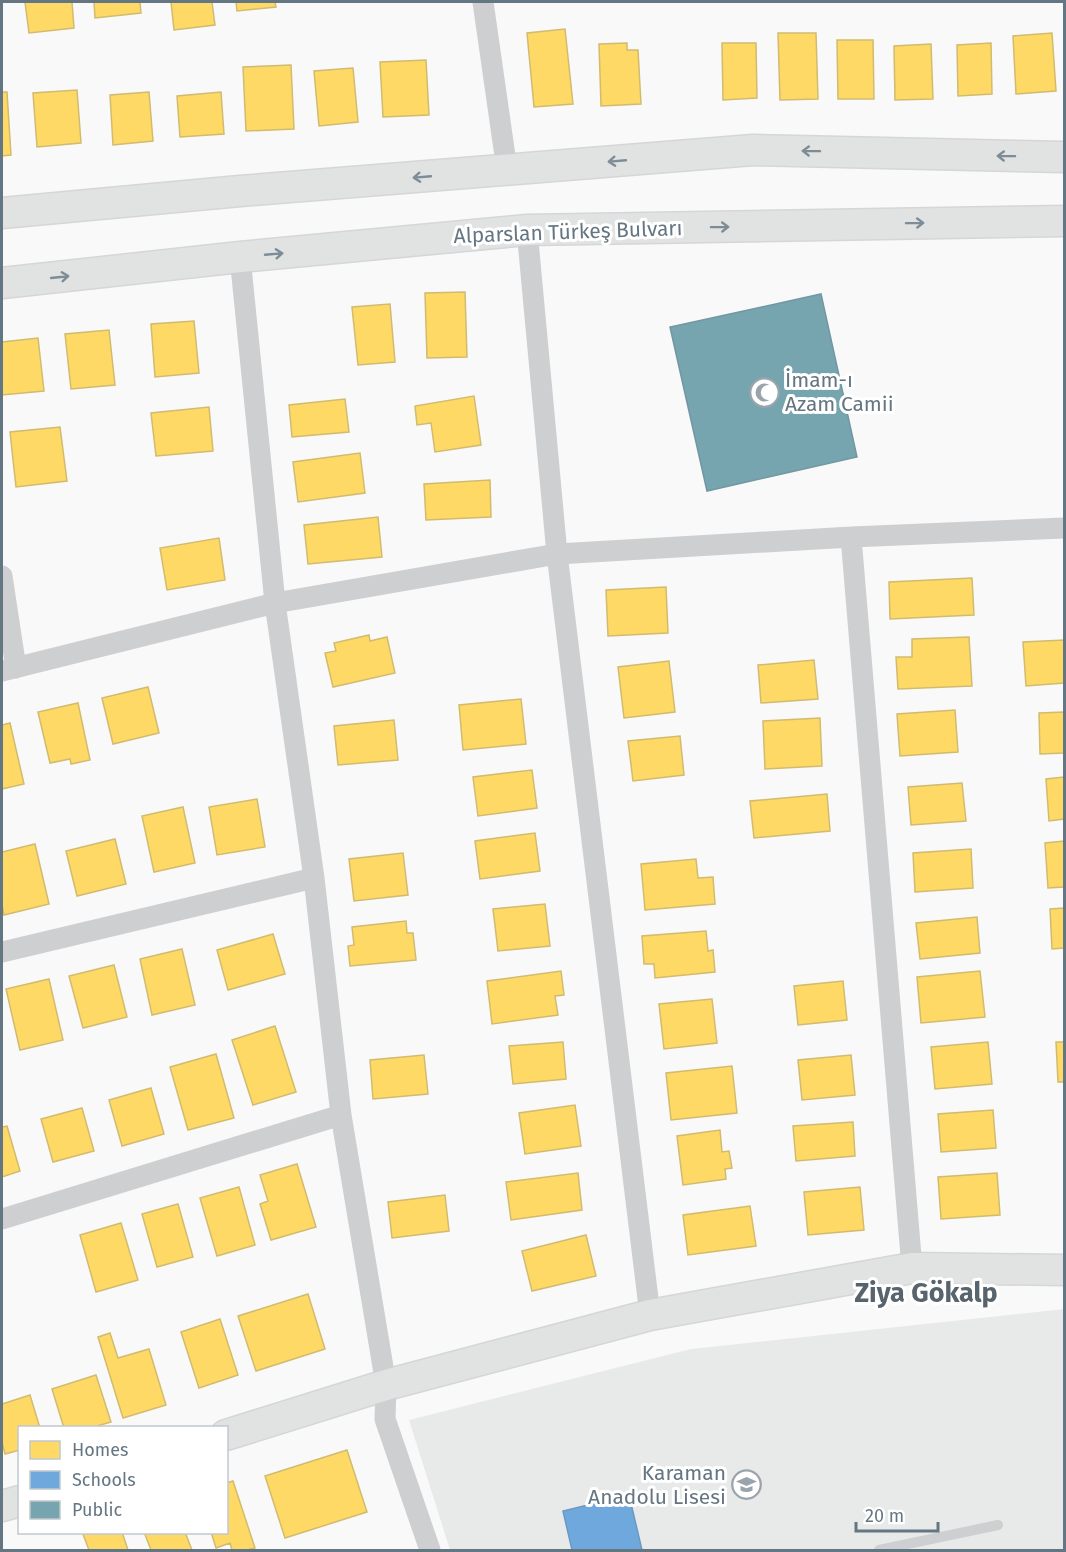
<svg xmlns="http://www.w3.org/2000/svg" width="1066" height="1552" viewBox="0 0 1066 1552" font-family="'Fira Sans',sans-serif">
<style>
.built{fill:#e8e9e9}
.homes{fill:#ffd966;stroke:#d1bb6f;stroke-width:1.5}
.schools{fill:#6fa8dc;stroke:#6c99c1;stroke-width:1.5}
.public{fill:#76a5af;stroke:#7197a2;stroke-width:1.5}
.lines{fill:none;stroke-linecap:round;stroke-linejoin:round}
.secondary-casing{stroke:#d5d6d7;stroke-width:33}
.lane{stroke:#cecfd0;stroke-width:10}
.street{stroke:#cecfd0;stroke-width:21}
.secondary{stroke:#e1e2e2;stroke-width:30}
.oneway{stroke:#7e8c96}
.labels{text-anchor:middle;stroke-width:6;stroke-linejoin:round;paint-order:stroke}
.street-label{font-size:21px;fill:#657683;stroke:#fff}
.poi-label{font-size:21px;fill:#657683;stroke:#fff;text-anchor:start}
.district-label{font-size:27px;font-weight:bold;fill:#57646e;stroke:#fff}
</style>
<rect width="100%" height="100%" fill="#f9f9f9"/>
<!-- built -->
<path class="built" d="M1064 1309V1550H450L409 1420 691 1349Z"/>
<!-- homes -->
<path class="homes" d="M25 2H72L74 28 29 33Z
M94 2H140L141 13 95 18Z
M171 2H212L215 25 174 30Z
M236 2H275L276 7 237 11Z
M565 29 573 104 534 107 527 33Z
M778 33H816L818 99 780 100Z
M1052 33 1056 91 1016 94 1013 36Z
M837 40H873L874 99H838Z
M627 43V50H638L641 104 601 106 599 44Z
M722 43H756L757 98 723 100Z
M991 43 992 94 958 96 957 45Z
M931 44 933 99 895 100 894 46Z
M426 60 429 115 383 117 380 62Z
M291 65 294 129 246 131 243 67Z
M353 68 358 122 319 126 314 71Z
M77 90 81 143 37 147 33 93Z
M2 92H7L11 155 2 156Z
M149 92 153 141 113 145 110 95Z
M221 92 224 134 180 137 177 96Z
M465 292 467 357 427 358 425 293Z
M390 304 395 362 358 365 352 307Z
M194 321 199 373 155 377 151 324Z
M109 330 115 385 71 389 65 334Z
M38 338 44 391 2 395V342Z
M474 396 481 445 435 452 431 423 417 425 415 406Z
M345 399 349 432 292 437 289 405Z
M209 407 213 451 156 456 151 413Z
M60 427 67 481 16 487 10 432Z
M360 453 365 493 298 502 293 462Z
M490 480 491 517 426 520 424 484Z
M378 517 382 557 308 564 304 525Z
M219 538 225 580 167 590 160 548Z
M972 578 974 615 890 619 889 582Z
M666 587 668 633 608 636 606 590Z
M369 635 370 641 387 637 395 673 333 687 325 653 336 651 334 643Z
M969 637 972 686 898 689 896 657H912V639Z
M1064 640V683L1026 686 1023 642Z
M814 660 818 699 761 703 758 665Z
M669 661 675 712 624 718 618 667Z
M148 687 159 733 113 744 102 698Z
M521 699 526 744 463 750 459 705Z
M78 703 90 760 71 764 70 759 50 763 38 712Z
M955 710 958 752 900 756 897 714Z
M1064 712V753L1040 754 1039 713Z
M820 718 822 766 765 769 763 721Z
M394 720 398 760 338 765 334 726Z
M10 723 24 784 2 789V725Z
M680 736 684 775 633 781 628 741Z
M532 770 537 808 478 816 473 777Z
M1064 777V819L1049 821 1046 779Z
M962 783 966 821 911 825 908 787Z
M827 794 830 831 754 838 750 801Z
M257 799 265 847 217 855 209 807Z
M183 807 195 863 154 872 142 816Z
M535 833 540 871 480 879 475 841Z
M115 839 126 884 77 896 66 851Z
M1064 841V887L1048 888 1045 843Z
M35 844 49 904 4 915 2 905V852Z
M971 849 973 888 915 892 913 853Z
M403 853 408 895 354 901 349 859Z
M696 859 698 878 713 877 715 904 645 910 641 864Z
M545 904 550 946 498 951 493 909Z
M1064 908V948L1052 949 1050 909Z
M977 917 980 953 920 959 916 923Z
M406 921 407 933H413L416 960 350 966 348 946 354 945 352 927Z
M706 931 708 951 713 950 715 972 655 978 654 964H644L642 936Z
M273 934 285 974 228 990 217 950Z
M182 949 195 1005 152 1015 140 959Z
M114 965 127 1017 83 1028 69 976Z
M561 971 564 995 555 996 558 1015 492 1024 487 981Z
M980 971 985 1017 921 1023 917 977Z
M49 979 63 1040 20 1050 6 989Z
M843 981 847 1020 798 1025 794 986Z
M712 999 717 1043 664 1049 659 1004Z
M275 1026 296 1092 253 1105 232 1040Z
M563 1042 566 1079 513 1084 509 1046Z
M988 1042 992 1084 935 1089 931 1047Z
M1056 1042H1064V1082H1058Z
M216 1054 234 1118 188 1130 170 1067Z
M424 1055 428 1094 373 1099 370 1060Z
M851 1055 855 1095 802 1100 798 1060Z
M732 1066 737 1113 671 1120 666 1073Z
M151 1088 164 1134 122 1146 109 1100Z
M575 1105 581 1146 525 1154 519 1113Z
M82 1108 94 1151 53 1162 41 1119Z
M993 1110 996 1148 941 1152 938 1114Z
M853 1122 855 1156 796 1161 793 1126Z
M7 1126 20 1171 2 1177V1127Z
M720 1130 722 1152 729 1151 732 1168 725 1169 726 1179 683 1185 677 1136Z
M297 1164 316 1227 271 1240 260 1204 268 1201 260 1175Z
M578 1173 582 1210 511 1220 506 1182Z
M997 1173 1000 1215 941 1219 938 1177Z
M239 1187 255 1245 217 1256 200 1198Z
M860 1187 864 1230 808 1235 804 1192Z
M445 1195 449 1231 392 1238 388 1202Z
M178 1204 193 1257 157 1267 142 1214Z
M750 1206 756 1246 688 1255 683 1215Z
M121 1223 138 1280 96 1292 80 1235Z
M586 1235 596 1276 532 1291 522 1251Z
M308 1294 325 1349 256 1371 238 1316Z
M220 1319 238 1375 199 1388 181 1332Z
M110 1333 118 1358 149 1349 166 1405 123 1418 98 1337Z
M96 1375 111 1422 90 1428H64L52 1389Z
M30 1395 40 1428H20V1450L5 1454 2 1442V1404Z
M347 1450 367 1512 285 1538 265 1476Z
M233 1481 255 1548 247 1550H232L230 1543 216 1548 211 1532H226V1483Z
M86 1532H122L128 1550H89L83 1534Z
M144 1532H185L192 1550H151Z"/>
<!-- schools -->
<path class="schools" d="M629 1495 642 1550H572L563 1511Z"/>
<!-- public -->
<path class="public" d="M821 294 857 457 707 491 670 327Z"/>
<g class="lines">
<defs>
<path id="secondary" d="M2 213 240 191 753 150 1064 157
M2 283 240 257 527 230 1064 221
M226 1435 386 1385 650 1315 912 1268 1064 1270
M2 1506 20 1501"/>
</defs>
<!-- secondary casing -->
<use href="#secondary" class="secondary-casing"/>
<!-- lane -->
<path class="lane" d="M879 1550 998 1525"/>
<!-- street -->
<path class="street" d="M483 2 507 170
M527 230 557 554 650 1315
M240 257 275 603 314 878 341 1115 386 1385 385 1419 430 1550
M851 537 912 1268
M2 576 16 668
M2 671 275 603 557 554 851 537 1064 528
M2 952 314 878
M2 1219 341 1115"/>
<!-- secondary -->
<use href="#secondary" class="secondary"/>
</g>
<!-- one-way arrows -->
<defs><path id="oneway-shaft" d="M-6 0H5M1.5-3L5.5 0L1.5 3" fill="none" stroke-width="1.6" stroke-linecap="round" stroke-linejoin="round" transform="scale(1.5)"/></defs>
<g class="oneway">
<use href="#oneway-shaft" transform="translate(811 151) rotate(-179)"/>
<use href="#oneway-shaft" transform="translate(1006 156) rotate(-179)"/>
<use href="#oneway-shaft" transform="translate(617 161) rotate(175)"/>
<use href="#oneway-shaft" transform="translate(422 177) rotate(175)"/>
<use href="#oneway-shaft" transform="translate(915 223) rotate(-1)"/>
<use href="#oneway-shaft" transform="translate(720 227) rotate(-1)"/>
<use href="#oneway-shaft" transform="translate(274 254) rotate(-5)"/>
<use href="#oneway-shaft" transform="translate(60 277) rotate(-6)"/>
</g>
<!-- icons -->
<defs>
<symbol id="mosque-ring" viewBox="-11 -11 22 22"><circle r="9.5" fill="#fff" stroke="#99a4ac" stroke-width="1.5"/><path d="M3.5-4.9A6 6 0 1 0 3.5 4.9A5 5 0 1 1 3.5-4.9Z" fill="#99a4ac"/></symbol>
<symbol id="school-ring" viewBox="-11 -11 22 22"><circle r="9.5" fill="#fff" stroke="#99a4ac" stroke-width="1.5"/><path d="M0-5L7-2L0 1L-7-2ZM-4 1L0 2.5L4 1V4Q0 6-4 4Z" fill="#99a4ac"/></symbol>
</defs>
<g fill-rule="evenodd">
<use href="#mosque-ring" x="748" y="376" width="33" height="33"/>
<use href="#school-ring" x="730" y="1468" width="33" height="33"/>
</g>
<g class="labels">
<!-- street labels -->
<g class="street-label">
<text transform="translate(568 232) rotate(-2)" y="7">Alparslan Türkeş Bulvarı</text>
</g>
<!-- poi labels -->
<g class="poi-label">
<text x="785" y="387">İmam-ı<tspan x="785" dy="24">Azam Camii</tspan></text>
<text x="726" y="1480" text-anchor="end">Karaman<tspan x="726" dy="24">Anadolu Lisesi</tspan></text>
</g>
<!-- district labels -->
<g class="district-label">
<text x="926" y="1302">Ziya Gökalp</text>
</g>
</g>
<!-- border -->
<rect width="1066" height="1552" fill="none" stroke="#657683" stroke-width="6"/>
<!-- legend -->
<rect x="18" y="1426" width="210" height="108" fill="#ffffff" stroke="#c1c8cd" stroke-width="1.5"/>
<rect x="30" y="1441" width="30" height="18" fill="#ffd966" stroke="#c1c8cd" stroke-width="1.5"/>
<text x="72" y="1456" font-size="18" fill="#657683">Homes</text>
<rect x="30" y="1471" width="30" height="18" fill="#6fa8dc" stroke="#c1c8cd" stroke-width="1.5"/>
<text x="72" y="1486" font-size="18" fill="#657683">Schools</text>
<rect x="30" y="1501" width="30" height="18" fill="#76a5af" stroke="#c1c8cd" stroke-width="1.5"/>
<text x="72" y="1516" font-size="18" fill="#657683">Public</text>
<!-- scale -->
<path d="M856 1522v9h82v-9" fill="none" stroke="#657683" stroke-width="3"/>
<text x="865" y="1522" font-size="18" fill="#657683" stroke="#ffffff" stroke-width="4.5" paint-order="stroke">20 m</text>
</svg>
